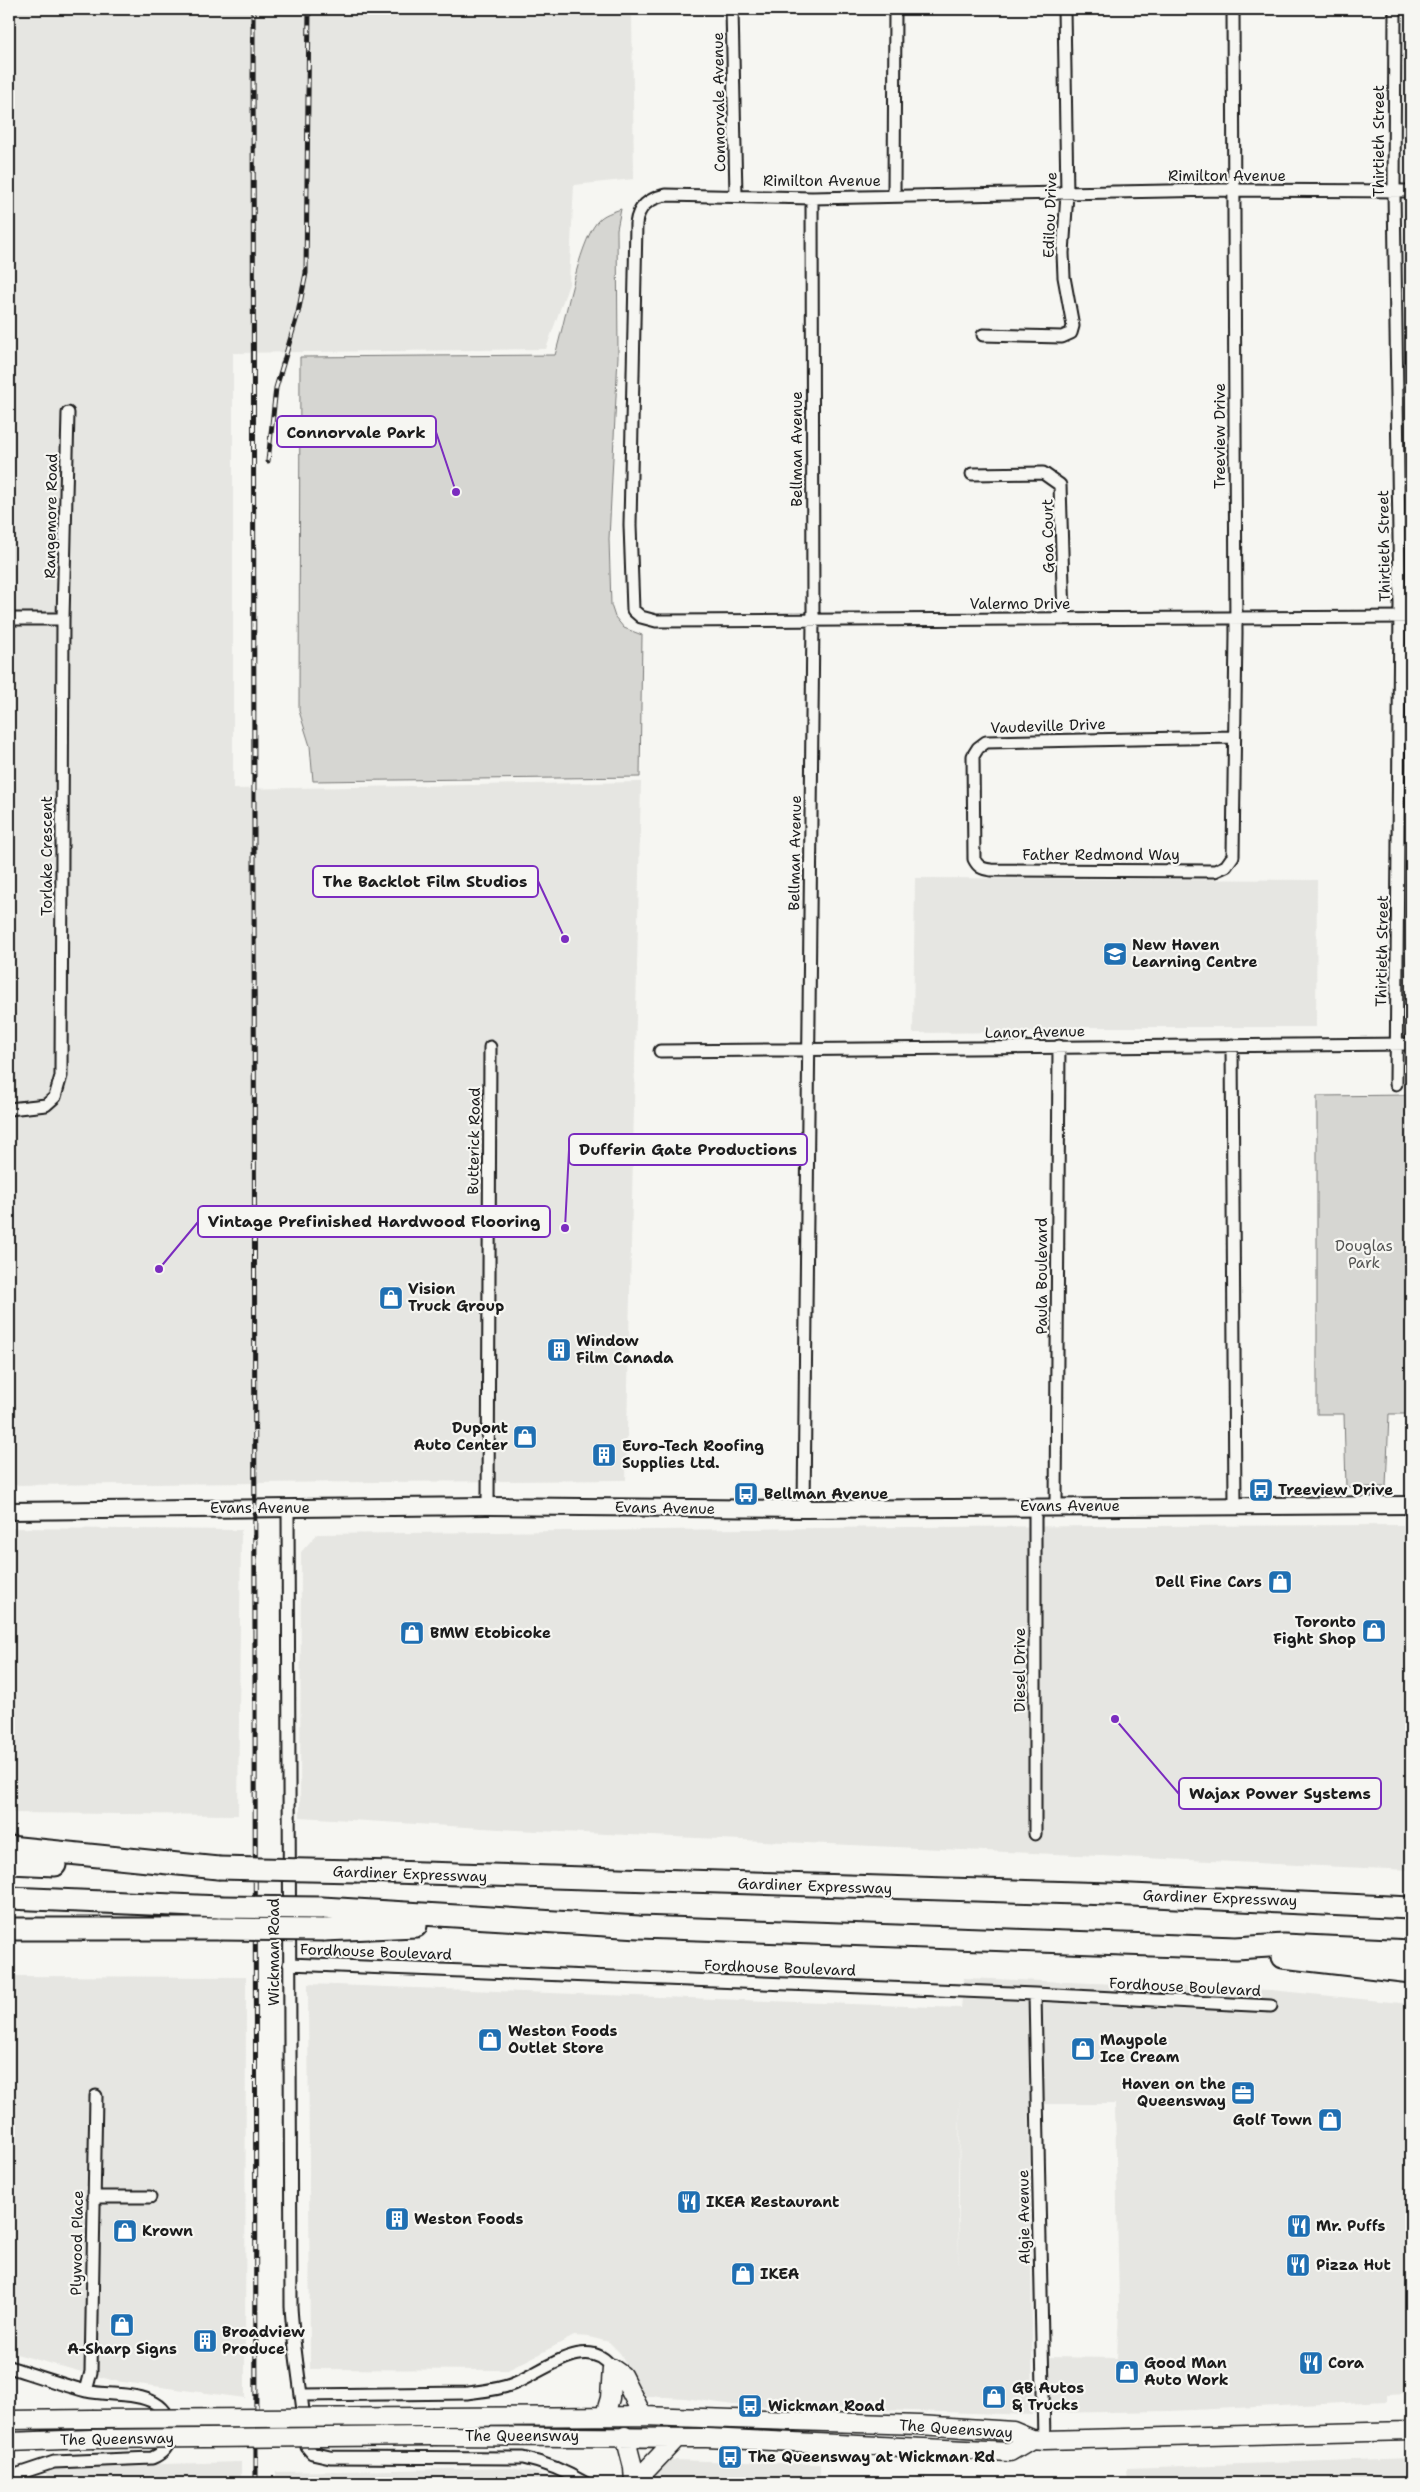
<svg xmlns="http://www.w3.org/2000/svg" width="1420" height="2492" viewBox="0 0 1420 2492" font-family="'Shantell Sans',sans-serif">
<style>
.built{fill:#e6e6e2;fill-rule:evenodd}
.green{fill:#d6d6d2;stroke:#797977}
.lines{fill:none;stroke-linecap:round;stroke-linejoin:round}
.street-casing{stroke:#1c1c1c;stroke-width:15}
.secondary-casing{stroke:#1c1c1c;stroke-width:20}
.primary-casing{stroke:#1c1c1c;stroke-width:21}
.highway-casing{stroke:#1c1c1c;stroke-width:25}
.street{stroke:#f6f6f2;stroke-width:11}
.secondary{stroke:#f6f6f2;stroke-width:16}
.primary{stroke:#f6f6f2;stroke-width:18}
.highway{stroke:#f6f6f2;stroke-width:21}
.rail-casing{stroke:#1c1c1c;stroke-width:5}
.rail{stroke:#f6f6f2;stroke-width:3;stroke-dasharray:9;stroke-linecap:butt}
.primary-bridge-casing{stroke:#1c1c1c;stroke-width:21;stroke-linecap:butt}
.highway-bridge-casing{stroke:#1c1c1c;stroke-width:25;stroke-linecap:butt}
.primary-bridge{stroke:#f6f6f2;stroke-width:18}
.highway-bridge{stroke:#f6f6f2;stroke-width:21}
.labels{text-anchor:middle;stroke-width:4.5;stroke-linejoin:round;paint-order:stroke}
.street-label{font-size:15px;fill:#1c1c1c;stroke:#f6f6f2}
.poi-label{font-size:15px;font-weight:bold;fill:#1c1c1c;stroke:#f6f6f2;text-anchor:start}
.park-label{font-size:15px;fill:#545453;stroke:#f6f6f2}
.leader{fill:none;stroke:#7b2cbf;stroke-width:2}
.callout-dot{fill:#7b2cbf;stroke:#f6f6f2;stroke-width:2}
.callout{fill:#f6f6f2;stroke:#7b2cbf;stroke-width:2}
.callout-label{font-size:16px;text-anchor:middle;font-weight:bold;fill:#1c1c1c}
</style>
<rect width="100%" height="100%" fill="#f6f6f2"/>
<filter id="ink" filterUnits="userSpaceOnUse"><feTurbulence type="fractalNoise" baseFrequency=".02" numOctaves="2"/><feDisplacementMap in="SourceGraphic" scale="10" xChannelSelector="R" yChannelSelector="G"/><feConvolveMatrix kernelMatrix="1 2 1 2 8 2 1 2 1" color-interpolation-filters="sRGB"/></filter>
<g filter="url(#ink)">
<!-- built -->
<path class="built" d="M9 9H632L634 179 574 185 569 284 546 349 233 353V789L641 782 626 1480 9 1485Z
M915 878 1317 880 1316 1027H1072L1038 1032 913 1033Z
M1411 1525V1870L516 1830 300 1817 301 1552 317 1534 909 1527Z
M9 1528 241 1530 238 1815 9 1813Z
M9 1976 246 1977 245 2398 115 2381 9 2352Z
M964 1978 1271 1990 1411 2004V2393L1387 2394V2401L1170 2411 1046 2413 1044 2357 1117 2358 1119 2310 1115 2104H1029L1033 2415 733 2405 685 2398 644 2396 620 2353 609 2342 589 2337 574 2336 508 2370 310 2369 308 1984 961 2008ZM960 2096 958 2269V2270V2182Z
M1411 2458V2483H1128L1127 2468Z
M671 2460 820 2464V2483H649L659 2466Z
M241 2462V2483H46L47 2467Z
M511 2468 534 2472 564 2483H276V2472Z"/>
<!-- green -->
<path class="green" d="M621 209 617 229 618 356 609 539 611 605 615 617 624 628 642 635 640 777 313 781 310 746 299 711 300 357 555 355C565 323 578 245 597 222 603 214 613 212 621 209Z
M1411 1095V1414H1389L1386 1487H1346L1344 1414H1317V1096Z"/>
<g class="lines">
<defs>
<path id="street" d="M732 9 736 195
M1233 9 1236 633 1233 856 1226 866 1215 871 991 870C982 869 978 867 974 859L973 756 978 748 986 742 1234 737
M1395 9 1394 191 1400 604 1396 1084
M1411 191 1220 190 812 198 665 195C649 199 638 206 636 224L630 525 633 610 641 617 656 621 1411 617
M894 195 895 9
M983 335 1062 337 1071 333 1073 326 1064 277 1063 253 1067 194 1064 9
M972 474 1043 473 1060 485 1064 619
M9 619H63
M1232 1045 1235 1505
M660 1051 1411 1044
M9 1109 46 1105 55 1097 61 1076 63 619 68 413
M488 1506 490 1047
M1035 1507V1834
M1056 1507 1059 1046
M288 1509 291 2307C294 2354 303 2400 307 2447L312 2453 330 2457 523 2458C546 2463 565 2471 585 2483
M804 1509 813 620 812 198
M289 1964 1035 1994 1271 2006
M1035 1994 1044 2440
M93 2197H150
M9 2367C34 2375 60 2384 86 2391 108 2396 136 2392 155 2403 166 2409 173 2422 171 2435 169 2446 162 2454 152 2458L54 2462 9 2477
M86 2391 91 2372 96 2096
M303 2395 467 2393C483 2391 498 2390 513 2384 542 2373 588 2332 612 2368"/>
<path id="secondary" d="M9 1511 488 1506 804 1509 1411 1505"/>
<path id="primary" d="M612 2368 622 2375 643 2416
M605 2415 610 2398 612 2368
M433 2417 643 2416 919 2425 1013 2431 1032 2439 1044 2440 1411 2431
M9 2420 92 2419
M433 2436 706 2438 1010 2452 1032 2439
M625 2436 633 2467 634 2483
M9 2442 92 2439
M634 2483 676 2439"/>
<path id="highway" d="M9 1847 218 1868
M9 1863 55 1865
M357 1871 1110 1894 1411 1908
M9 1898 220 1907
M322 1908 639 1927 1236 1948 1284 1945 1411 1951
M9 1929H220
M324 1930 416 1926
M1283 1957 1411 1972"/>
</defs>
<!-- street casing -->
<use href="#street" class="street-casing"/>
<!-- secondary casing -->
<use href="#secondary" class="secondary-casing"/>
<!-- primary casing -->
<use href="#primary" class="primary-casing"/>
<!-- highway casing -->
<use href="#highway" class="highway-casing"/>
<!-- street -->
<use href="#street" class="street"/>
<!-- secondary -->
<use href="#secondary" class="secondary"/>
<!-- primary -->
<use href="#primary" class="primary"/>
<!-- highway -->
<use href="#highway" class="highway"/>
<defs>
<path id="rail" d="M253 9 256 2483
M268 461 276 388 298 313 306 273 309 9"/>
</defs>
<!-- rail casing -->
<use href="#rail" class="rail-casing"/>
<!-- rail -->
<use href="#rail" class="rail"/>
<defs>
<path id="primary-bridge" d="M92 2419 433 2417
M92 2439 433 2436"/>
<path id="highway-bridge" d="M218 1868 357 1871
M220 1907 322 1908
M220 1929 324 1930"/>
</defs>
<!-- primary-bridge casing -->
<use href="#primary-bridge" class="primary-bridge-casing"/>
<!-- highway-bridge casing -->
<use href="#highway-bridge" class="highway-bridge-casing"/>
<!-- primary-bridge -->
<use href="#primary-bridge" class="primary-bridge"/>
<!-- highway-bridge -->
<use href="#highway-bridge" class="highway-bridge"/>
</g>
</g>
<!-- icons -->
<defs>
<symbol id="school-square" viewBox="-11 -11 22 22"><rect x="-9" y="-9" width="18" height="18" rx="4" fill="#1f6fb2" stroke="#f6f6f2"/><path d="M0-5L7-2L0 1L-7-2ZM-4 1L0 2.5L4 1V4Q0 6-4 4Z" fill="#fff"/></symbol>
<symbol id="shop-square" viewBox="-11 -11 22 22"><rect x="-9" y="-9" width="18" height="18" rx="4" fill="#1f6fb2" stroke="#f6f6f2"/><path d="M-5-2.5h2.3a2.7 3.5 0 0 1 5.4 0H5L5.5 6h-11ZM-1.5-2.5h3a1.5 2.3 0 0 0-3 0Z" fill="#fff"/></symbol>
<symbol id="building-square" viewBox="-11 -11 22 22"><rect x="-9" y="-9" width="18" height="18" rx="4" fill="#1f6fb2" stroke="#f6f6f2"/><path d="M-4-6H4V6H1V3H-1V6H-4ZM-2.5-4.3h1.7v1.8h-1.7ZM.8-4.3h1.7v1.8H.8ZM-2.5-1h1.7V.8h-1.7ZM.8-1h1.7V.8H.8Z" fill="#fff"/></symbol>
<symbol id="bus-square" viewBox="-11 -11 22 22"><rect x="-9" y="-9" width="18" height="18" rx="4" fill="#1f6fb2" stroke="#f6f6f2"/><path d="M-5-6H5V4H4V6H2V4H-2V6H-4V4H-5ZM-3.5-4V0h7V-4ZM-3.5 1.2v1.5H-2V1.2ZM2 1.2v1.5H3.5V1.2Z" fill="#fff"/></symbol>
<symbol id="office-square" viewBox="-11 -11 22 22"><rect x="-9" y="-9" width="18" height="18" rx="4" fill="#1f6fb2" stroke="#f6f6f2"/><path d="M-6-3h4V-5.5h4V-3h4V5H-6ZM-1-4.5V-3h2v-1.5ZM-6 0V1H6V0Z" fill="#fff"/></symbol>
<symbol id="restaurant-square" viewBox="-11 -11 22 22"><rect x="-9" y="-9" width="18" height="18" rx="4" fill="#1f6fb2" stroke="#f6f6f2"/><path d="M-5-6h1v4h1v-4h1v4h1v-4h1v5L-1.5 .5V6h-2V.5L-5-1ZM5-6V6H3V1.5H1.5Q1.5-4 5-6Z" fill="#fff"/></symbol>
</defs>
<g fill-rule="evenodd">
<use href="#school-square" x="1101" y="940" width="28" height="28"/>
<use href="#shop-square" x="377" y="1284" width="28" height="28"/>
<use href="#building-square" x="545" y="1336" width="28" height="28"/>
<use href="#shop-square" x="511" y="1423" width="28" height="28"/>
<use href="#building-square" x="590" y="1441" width="28" height="28"/>
<use href="#bus-square" x="1247" y="1476" width="28" height="28"/>
<use href="#bus-square" x="732" y="1480" width="28" height="28"/>
<use href="#shop-square" x="1266" y="1568" width="28" height="28"/>
<use href="#shop-square" x="1360" y="1617" width="28" height="28"/>
<use href="#shop-square" x="398" y="1619" width="28" height="28"/>
<use href="#shop-square" x="476" y="2026" width="28" height="28"/>
<use href="#shop-square" x="1069" y="2035" width="28" height="28"/>
<use href="#office-square" x="1229" y="2079" width="28" height="28"/>
<use href="#shop-square" x="1316" y="2106" width="28" height="28"/>
<use href="#restaurant-square" x="675" y="2188" width="28" height="28"/>
<use href="#building-square" x="383" y="2205" width="28" height="28"/>
<use href="#restaurant-square" x="1285" y="2212" width="28" height="28"/>
<use href="#shop-square" x="111" y="2217" width="28" height="28"/>
<use href="#restaurant-square" x="1284" y="2251" width="28" height="28"/>
<use href="#shop-square" x="729" y="2260" width="28" height="28"/>
<use href="#shop-square" x="108" y="2311" width="28" height="28"/>
<use href="#building-square" x="191" y="2327" width="28" height="28"/>
<use href="#restaurant-square" x="1297" y="2349" width="28" height="28"/>
<use href="#shop-square" x="1113" y="2358" width="28" height="28"/>
<use href="#shop-square" x="980" y="2383" width="28" height="28"/>
<use href="#bus-square" x="736" y="2392" width="28" height="28"/>
<use href="#bus-square" x="716" y="2443" width="28" height="28"/>
</g>
<g class="labels">
<!-- street labels -->
<g class="street-label">
<text transform="translate(719 102) rotate(-91)" y="5">Connorvale Avenue</text>
<text transform="translate(1379 141) rotate(-90)" y="5">Thirtieth Street</text>
<text x="1227" y="181">Rimilton Avenue</text>
<text x="822" y="186">Rimilton Avenue</text>
<text transform="translate(1050 215) rotate(-88)" y="5">Edilou Drive</text>
<text transform="translate(1220 436) rotate(-90)" y="5">Treeview Drive</text>
<text transform="translate(797 449) rotate(-90)" y="5">Bellman Avenue</text>
<text transform="translate(51 516) rotate(-89)" y="5">Rangemore Road</text>
<text transform="translate(1048 536) rotate(-91)" y="5">Goa Court</text>
<text transform="translate(1384 546) rotate(-91)" y="5">Thirtieth Street</text>
<text x="1020" y="609">Valermo Drive</text>
<text transform="translate(1048 726) rotate(-2)" y="5">Vaudeville Drive</text>
<text transform="translate(795 853) rotate(-89)" y="5">Bellman Avenue</text>
<text x="1101" y="860">Father Redmond Way</text>
<text transform="translate(47 856) rotate(-90)" y="5">Torlake Crescent</text>
<text transform="translate(1382 951) rotate(-89)" y="5">Thirtieth Street</text>
<text transform="translate(1035 1032) rotate(-1)" y="5">Lanor Avenue</text>
<text transform="translate(474 1141) rotate(-89)" y="5">Butterick Road</text>
<text transform="translate(1042 1276) rotate(-90)" y="5">Paula Boulevard</text>
<text x="1070" y="1511">Evans Avenue</text>
<text x="260" y="1513">Evans Avenue</text>
<text transform="translate(665 1508) rotate(1)" y="5">Evans Avenue</text>
<text transform="translate(1020 1670) rotate(-90)" y="5">Diesel Drive</text>
<text transform="translate(410 1874) rotate(2)" y="5">Gardiner Expressway</text>
<text transform="translate(815 1886) rotate(2)" y="5">Gardiner Expressway</text>
<text transform="translate(1220 1898) rotate(2)" y="5">Gardiner Expressway</text>
<text transform="translate(274 1952) rotate(-90)" y="5">Wickman Road</text>
<text transform="translate(376 1952) rotate(2)" y="5">Fordhouse Boulevard</text>
<text transform="translate(780 1968) rotate(2)" y="5">Fordhouse Boulevard</text>
<text transform="translate(1185 1987) rotate(3)" y="5">Fordhouse Boulevard</text>
<text transform="translate(1024 2217) rotate(-91)" y="5">Algie Avenue</text>
<text transform="translate(77 2243) rotate(-89)" y="5">Plywood Place</text>
<text transform="translate(956 2429) rotate(4)" y="5">The Queensway</text>
<text x="522" y="2441">The Queensway</text>
<text transform="translate(117 2439) rotate(-1)" y="5">The Queensway</text>
</g>
<!-- poi labels -->
<g class="poi-label">
<text x="1132" y="950">New Haven<tspan x="1132" dy="17">Learning Centre</tspan></text>
<text x="408" y="1294">Vision<tspan x="408" dy="17">Truck Group</tspan></text>
<text x="576" y="1346">Window<tspan x="576" dy="17">Film Canada</tspan></text>
<text x="508" y="1433" text-anchor="end">Dupont<tspan x="508" dy="17">Auto Center</tspan></text>
<text x="622" y="1451">Euro-Tech Roofing<tspan x="622" dy="17">Supplies Ltd.</tspan></text>
<text x="1278" y="1495">Treeview Drive</text>
<text x="764" y="1499">Bellman Avenue</text>
<text x="1262" y="1587" text-anchor="end">Dell Fine Cars</text>
<text x="1356" y="1627" text-anchor="end">Toronto<tspan x="1356" dy="17">Fight Shop</tspan></text>
<text x="430" y="1638">BMW Etobicoke</text>
<text x="508" y="2036">Weston Foods<tspan x="508" dy="17">Outlet Store</tspan></text>
<text x="1100" y="2045">Maypole<tspan x="1100" dy="17">Ice Cream</tspan></text>
<text x="1226" y="2089" text-anchor="end">Haven on the<tspan x="1226" dy="17">Queensway</tspan></text>
<text x="1312" y="2125" text-anchor="end">Golf Town</text>
<text x="706" y="2207">IKEA Restaurant</text>
<text x="414" y="2224">Weston Foods</text>
<text x="1316" y="2231">Mr. Puffs</text>
<text x="142" y="2236">Krown</text>
<text x="1316" y="2270">Pizza Hut</text>
<text x="760" y="2279">IKEA</text>
<text x="222" y="2337">Broadview<tspan x="222" dy="17">Produce</tspan></text>
<text x="122" y="2354" text-anchor="middle">A-Sharp Signs</text>
<text x="1144" y="2368">Good Man<tspan x="1144" dy="17">Auto Work</tspan></text>
<text x="1328" y="2368">Cora</text>
<text x="1012" y="2393">GB Autos<tspan x="1012" dy="17">&amp; Trucks</tspan></text>
<text x="768" y="2411">Wickman Road</text>
<text x="748" y="2462">The Queensway at Wickman Rd</text>
</g>
<!-- park labels -->
<g class="park-label">
<text x="1364" y="1251">Douglas<tspan x="1364" dy="17">Park</tspan></text>
</g>
</g>
<!-- callouts -->
<path class="leader" d="M456 492L436 432M565 939L538 881M565 1228L569 1150M159 1269L198 1222M1115 1719L1179 1794"/>
<g class="callout-dot">
<circle cx="456" cy="492" r="5"/>
<circle cx="565" cy="939" r="5"/>
<circle cx="565" cy="1228" r="5"/>
<circle cx="159" cy="1269" r="5"/>
<circle cx="1115" cy="1719" r="5"/>
</g>
<g class="callout">
<rect x="277" y="416" width="159" height="31" rx="5"/>
<rect x="313" y="866" width="225" height="31" rx="5"/>
<rect x="569" y="1134" width="238" height="31" rx="5"/>
<rect x="198" y="1206" width="352" height="31" rx="5"/>
<rect x="1179" y="1778" width="202" height="31" rx="5"/>
</g>
<g class="callout-label">
<text x="356" y="438">Connorvale Park</text>
<text x="425" y="887">The Backlot Film Studios</text>
<text x="688" y="1155">Dufferin Gate Productions</text>
<text x="374" y="1227">Vintage Prefinished Hardwood Flooring</text>
<text x="1280" y="1799">Wajax Power Systems</text>
</g>
<!-- margin -->
<rect width="1420" height="2492" fill="none" stroke="#f6f6f2" stroke-width="30"/>
<rect x="15" y="15" width="1390" height="2462" fill="none" stroke="#1c1c1c" stroke-width="2" filter="url(#ink)"/>
</svg>
